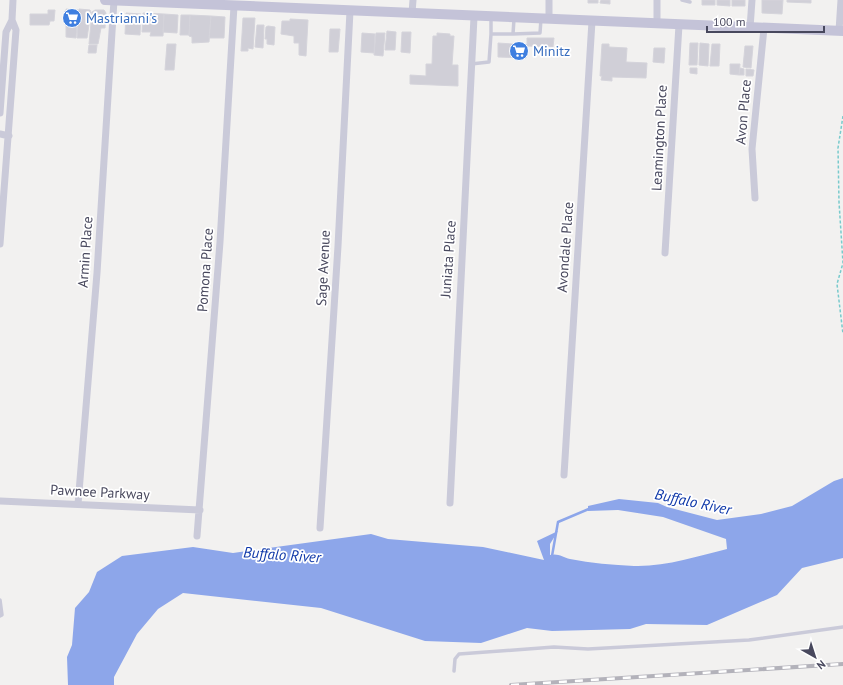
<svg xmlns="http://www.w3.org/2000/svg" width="843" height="685" viewBox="0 0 843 685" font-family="'PT Sans',sans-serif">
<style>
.water{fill:#8da6ea}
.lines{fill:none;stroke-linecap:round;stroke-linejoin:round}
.stream{stroke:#8da6ea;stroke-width:2.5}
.building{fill:#d0cfd7;stroke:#d5d4db}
.path{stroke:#78cacc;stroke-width:1.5;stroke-dasharray:3 2;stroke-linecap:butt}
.lane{stroke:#cacad9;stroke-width:3.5}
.street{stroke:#cacad9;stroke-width:7}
.secondary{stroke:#c4c3d8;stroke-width:10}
.rail-casing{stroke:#b3b2ba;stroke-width:4}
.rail{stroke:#fff;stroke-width:2.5;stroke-dasharray:8;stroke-linecap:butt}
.labels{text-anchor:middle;stroke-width:3.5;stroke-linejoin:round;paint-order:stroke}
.shop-label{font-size:14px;fill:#366cbe;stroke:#fff;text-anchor:start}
.street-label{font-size:14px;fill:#48485d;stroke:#fff}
.water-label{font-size:15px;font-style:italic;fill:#0f38a9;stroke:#fff}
</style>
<rect width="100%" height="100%" fill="#f2f1f0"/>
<!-- water -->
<path class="water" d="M843 478V558L802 568 777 595 707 625 646 624 630 629 552 631 527 628 481 643 425 641 321 608 183 593 158 609 137 634 114 677V685H68L67 657 72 645 75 608 89 592 97 572 122 556 193 547 233 553 371 534 388 539 483 547 544 560 537 541 558 531 550 544V555C558 553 563 557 570 559 591 563 613 565 634 566 665 567 698 556 727 549L726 539 663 517 618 510 588 511V506L619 499 658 503 667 507 717 520 761 514 792 506 834 481Z"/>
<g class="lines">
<!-- stream -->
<path class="stream" d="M552 556 558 522 591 508"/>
</g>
<!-- building -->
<path class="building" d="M588 0H598V3H588Z
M601 0H610V4L600 3Z
M702 0H715V5H702Z
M717 0H730V6L717 5Z
M732 0H745V6H732Z
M762 0H783L782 14 762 13Z
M787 0H811V3L787 2Z
M66 9 78 10 76 38 66 37Z
M79 9 90 10 91 12 87 38H77Z
M48 10H55L54 21H50L49 25H30V14H48Z
M95 10H104L106 13 105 28H101L98 44H89L92 12Z
M126 13 141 14 140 35 125 34Z
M143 13 164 14 163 36H150L151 32H142Z
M164 14 178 15 177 33 163 32Z
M181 15H190L189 35H180Z
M190 15 211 16 209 42 192 43V37L189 36Z
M211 16 225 17 224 38H209Z
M243 18H255L253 49 248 48V51H241Z
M290 19 308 20 306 56 299 55V43H294V36L281 34 282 21H290Z
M257 25H264L263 48 255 47Z
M268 26 275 27 274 45 267 44V39H265L266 27Z
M330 29H340L338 52H329Z
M387 31 396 32 395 50H385Z
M402 32H411L410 53 401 52Z
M362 33 375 34 374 53 361 52Z
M376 33H385L383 56 374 55Z
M437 33 450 34V36H454L452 65H458V86L410 84V75L426 76V64H432L433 36H437Z
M527 38H554L553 47 527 46Z
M498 43 527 45 526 58 498 57Z
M690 43H698L697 65H689Z
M700 43 709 44 708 66 699 65Z
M167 44H176L174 70H165Z
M602 44H609V47L627 48 626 62 647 63 646 78 612 77V81L601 80 602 76H600Z
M712 44H720L719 66H710Z
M89 45H97L96 53H88Z
M745 46H753L751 68 743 67Z
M654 48H665L664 63 653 62Z
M730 64H740L739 75 730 74Z
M690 68H697V74L690 73Z
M740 68 744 69V75H739Z
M746 69 754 70 753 76H746Z"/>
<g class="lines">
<!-- path -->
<path class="path" d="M843 116 838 148 839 202 843 263 837 284 843 334"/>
<!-- lane -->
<path class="lane" d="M682 0 690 2
M491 34V17
M513 34 540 33 541 19
M471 64 489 62 491 34H513L514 19
M0 600 2 615 0 616
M454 671 455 659 459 654 554 647 588 649 749 640 843 627"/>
<!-- street -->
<path class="street" d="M412 13 413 0
M549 19V0
M657 24V0
M750 28 752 0
M839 31 841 0
M0 113 6 32 12 20 13 0
M0 134 9 136
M755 198 752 149 764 28
M0 244 16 30 12 20
M665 253 679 25
M564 475 592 21
M0 501 200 510
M450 503 474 17
M78 504 97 273 114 0
M320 528 338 246 350 11
M197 536 220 242 234 6"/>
<!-- secondary -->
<path class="secondary" d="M105 0 843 31"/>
<defs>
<path id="rail" d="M511 685 843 664"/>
</defs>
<!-- rail casing -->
<use href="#rail" class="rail-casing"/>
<!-- rail -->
<use href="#rail" class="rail"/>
</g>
<!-- icons -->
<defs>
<symbol id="supermarket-disc" viewBox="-11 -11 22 22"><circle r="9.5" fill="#3f7fe0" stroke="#fff"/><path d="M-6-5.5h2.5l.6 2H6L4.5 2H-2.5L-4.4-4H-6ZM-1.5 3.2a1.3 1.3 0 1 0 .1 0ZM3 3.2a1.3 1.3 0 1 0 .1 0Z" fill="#fff"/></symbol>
</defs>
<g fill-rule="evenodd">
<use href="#supermarket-disc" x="61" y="7" width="22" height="22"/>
<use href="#supermarket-disc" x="508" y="40" width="22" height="22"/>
</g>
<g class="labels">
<!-- shop labels -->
<g class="shop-label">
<text x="86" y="23">Mastrianni's</text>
<text x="533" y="56">Minitz</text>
</g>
<!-- street labels -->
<g class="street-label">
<text transform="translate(743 112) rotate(-85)" y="5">Avon Place</text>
<text transform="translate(659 138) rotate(-87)" y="5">Leamington Place</text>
<text transform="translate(565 247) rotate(-86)" y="5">Avondale Place</text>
<text transform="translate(85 252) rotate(-86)" y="5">Armin Place</text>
<text transform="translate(448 259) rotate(-86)" y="5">Juniata Place</text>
<text transform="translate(323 268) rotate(-87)" y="5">Sage Avenue</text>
<text transform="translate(205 270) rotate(-86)" y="5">Pomona Place</text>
<text transform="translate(100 492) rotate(3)" y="5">Pawnee Parkway</text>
</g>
<!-- water labels -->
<g class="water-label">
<text transform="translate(693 502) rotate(12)" y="5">Buffalo River</text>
<text transform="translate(282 555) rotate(4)" y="5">Buffalo River</text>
</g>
</g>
<!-- north arrow -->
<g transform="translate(815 657) rotate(141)" stroke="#ffffff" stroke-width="3" paint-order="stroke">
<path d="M0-3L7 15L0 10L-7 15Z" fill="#48485d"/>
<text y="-6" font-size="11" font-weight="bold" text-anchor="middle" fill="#48485d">N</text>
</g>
<!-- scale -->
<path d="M707 26v6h117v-6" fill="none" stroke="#48485d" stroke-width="2"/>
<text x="713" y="26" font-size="12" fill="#48485d" stroke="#ffffff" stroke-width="3" paint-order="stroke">100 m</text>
</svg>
